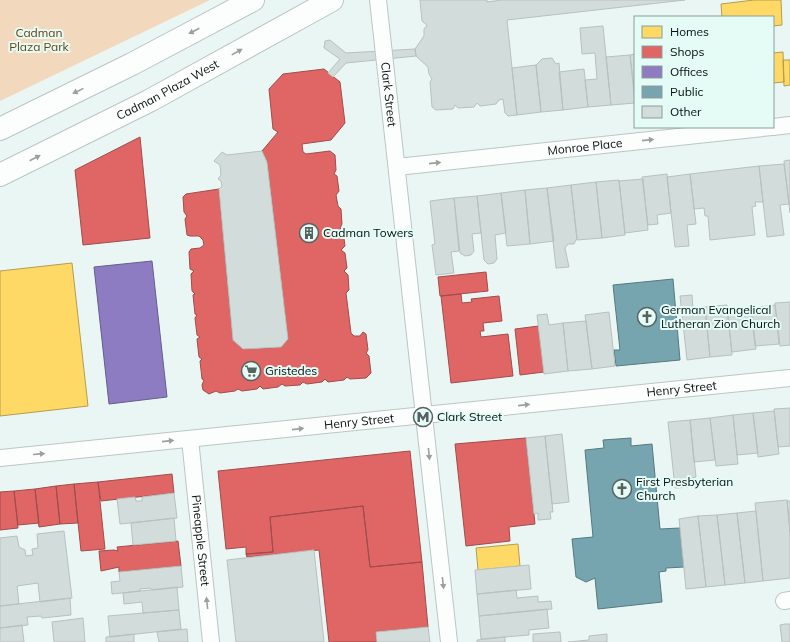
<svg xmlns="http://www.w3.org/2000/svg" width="790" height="642" viewBox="0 0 790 642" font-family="Mulish,sans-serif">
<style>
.green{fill:#f2d8bc}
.homes{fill:#ffd966;stroke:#b59d4c}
.shops{fill:#e06666;stroke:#a04c4c}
.offices{fill:#8e7cc3;stroke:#665c8d}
.public{fill:#76a5af;stroke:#55797f}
.building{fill:#d2dcda;stroke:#b8c1bf}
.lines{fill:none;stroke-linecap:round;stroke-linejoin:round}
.street-casing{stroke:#bcc6c4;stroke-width:18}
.primary-casing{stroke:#bcc6c4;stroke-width:24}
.street{stroke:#fcfefd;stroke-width:16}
.primary{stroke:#fcfefd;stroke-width:22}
.oneway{fill:#9b9f9e}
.labels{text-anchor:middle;stroke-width:4;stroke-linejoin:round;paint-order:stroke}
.park-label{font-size:12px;fill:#6c4114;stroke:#e4fbf6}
.street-label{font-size:12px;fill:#091110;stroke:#e4fbf6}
.poi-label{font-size:12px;fill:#091110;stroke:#e4fbf6;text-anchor:start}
</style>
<rect width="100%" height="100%" fill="#e9f6f3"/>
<!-- green -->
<path class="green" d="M0 0H210L0 101Z"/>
<!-- homes -->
<path class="homes" d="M754 0H781L782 25 773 26V17H722L721 4Z
M783 52 784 82 773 83V53Z
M783 60H790V85L784 86Z
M72 263 88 406 0 416V271Z
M518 544 520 566 478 570 476 548Z"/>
<!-- shops -->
<path class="shops" d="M324 69 340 82 345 123 331 140 302 144 303 152 306 154 330 151 335 155 336 170 334 174 337 176 339 191 336 195 338 206 341 209 342 224 340 228 343 231 345 246 341 250 345 253 347 268 344 271 348 275 349 290 346 293 351 333 354 336H360L363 332 366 334 368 350 366 353 369 356 371 373 366 378 350 379 347 377 344 380 328 382 325 379 322 382 307 384 303 382 300 385 285 386 282 384 278 387 263 389 260 386 257 389 242 391 238 389 235 391 220 393 216 391 209 394 203 390 202 385 204 380 202 379 200 361 202 359 199 357 197 339 200 337 197 335 195 318 197 315 195 314 193 295 195 294 192 291 191 274 194 271 190 269 189 252 191 249 200 248 204 245 203 240 199 236H190L187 235 185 219 187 216 184 212 183 197 186 194 219 189 233 340 243 349 281 347 288 339 267 162 262 151 278 132 273 129 269 89 283 74Z
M140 137 150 238 83 245 75 170Z
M486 272 488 291 440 296 438 277Z
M461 294 462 303 472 302 471 299 499 296 502 321 483 323 484 331H480L481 337 508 334 513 376 451 383 441 296Z
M539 326 544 372 520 375 515 329Z
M526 438 535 524 509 527 510 541 466 546 455 444Z
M410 451 422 562 370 567 363 506 270 517 273 552 246 554V547L226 549 218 471Z
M172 474 174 493 101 501 98 482Z
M98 482 105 549 81 551 74 484Z
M74 484 78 523 60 524 56 486Z
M56 486 60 524 39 527 35 489Z
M35 489 39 523 18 525 14 491Z
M14 491 18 528 0 530V492Z
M363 506 370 567 422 562 428 627 376 632 377 642H329L319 550 247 557 246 554 273 552 270 517Z
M178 541 181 566 119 572V567L101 571 99 551 114 550 118 551 117 547Z"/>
<!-- offices -->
<path class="offices" d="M152 261 167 397 109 404 94 267Z"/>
<!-- public -->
<path class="public" d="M673 279 680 360 616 366 614 350H620L613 285Z
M631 438V446L652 444 660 529 680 528 684 567 666 568V571L659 572 662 602 598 609 595 578 586 582 576 577 572 539 593 537 585 450 604 448 603 440Z"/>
<!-- building -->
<path class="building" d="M420 0H487V2L501 0H685L507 20 517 115 508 116 505 113 503 99 499 100 496 104 480 106 477 103 474 107 458 108 455 105 453 109 436 110 432 107 430 82 432 79 429 74 428 67 416 56 415 49 424 36V29L427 25 422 21Z
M603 26 611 105 588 107 585 80 597 79 595 53 582 54 580 28Z
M330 40 346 53 415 49 416 56 346 63 333 77 328 73 340 59 324 48 325 41Z
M635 54V97L630 55Z
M630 55 635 103 611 105 606 57Z
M552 58 556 64 559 63 563 110 541 112 536 65 542 59Z
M536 65 541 112 517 115 512 68Z
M584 69 588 107 563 110 559 72Z
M262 151 267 162 288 339 281 347 243 349 233 340 219 189 222 186 221 181 218 179 221 175 220 165 214 161 222 152 227 155Z
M790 160V213L784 161Z
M784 164 789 204 780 205 784 235 767 237 759 166Z
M759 166 763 202H755L756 206 752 207 755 235 710 240 708 216H705L704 208 694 209 690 174Z
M667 174 671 213 657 215 658 224 648 225 642 177Z
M690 174 696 224 687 225 689 246 675 247 667 177Z
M643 179 648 230 625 233 619 181Z
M619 180 625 235 602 238 596 182Z
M596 182 602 238 577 240 571 185Z
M571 185 577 238 574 244H568L565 248 569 267 556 268 547 188Z
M547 188 554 241 530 244 525 190Z
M525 190 530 244 507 246 501 193Z
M501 193 506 233 495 235 497 259 494 263 488 264 484 260 477 196Z
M477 196 481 233 472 234 474 251 471 255 465 256 460 253 454 198Z
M454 198 459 251 451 252 454 273 436 275 432 245 435 244 430 201Z
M692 295 693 308 705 307 710 357 687 360 680 296Z
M790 302V345L780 346 775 303Z
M727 305 732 355 710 357 705 307Z
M775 305 779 344 755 346 751 308Z
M751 308 756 349 732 352 727 310Z
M609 312 615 366 592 369 585 315Z
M547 314 549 325 563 323 568 371 544 374 537 315Z
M586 321 592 369 568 371 563 323Z
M790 408V446L778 447 774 409Z
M774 411 779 454 758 457 753 413Z
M753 413 758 453 737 455 733 415Z
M733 415 738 464 716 466 710 418Z
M710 418 715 460 694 462 690 420Z
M690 420 696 477 692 478V487L675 488 668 422Z
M562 434 569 502 552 504 545 436Z
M545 436 553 512H550L551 519 538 520V513L534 514 526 438Z
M174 493 177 518 120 524 117 499 135 497 136 501H142V497Z
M787 500 790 532V578L763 581 755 503Z
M787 501H790V532Z
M756 511 763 581 745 583 737 513Z
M737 513 745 583 725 585 717 515Z
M717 515 725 585 706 587 698 516Z
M698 516 706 587 686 589 679 519Z
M174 518 176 541 133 545 131 523Z
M64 531 72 598 40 602 38 583 17 586 19 604 0 606V538L17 536 19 547 25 550 26 556 33 555 32 549 38 548 37 534Z
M314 550 324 642H236L227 560Z
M529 565 531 589 477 594 475 570Z
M181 566 183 587 153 590 150 588 140 589V591L112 594 111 582 120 581 119 572Z
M177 587 179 610 143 613 142 602 124 604 123 593Z
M516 590 517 598 538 596V602L551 601 552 609 479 616 477 594Z
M70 598 71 615 42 618 41 616 27 617 28 625 0 628V606Z
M547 609 549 628 529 630V635L481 639 479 616Z
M179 610 181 629 110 637 108 616Z
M83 618 85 642H54L52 622Z
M785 624H790V642H782L780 625Z
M22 625 24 642H0V628Z
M428 627 430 642H377L376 632Z
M187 629 188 642H159L157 632Z
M560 632 561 642H533V634Z
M134 634V642H106V637Z
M607 634V642H568L589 640V636Z
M505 637V642H477V640Z"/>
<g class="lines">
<defs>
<g id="street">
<path id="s1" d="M378 0 449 642"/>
<path d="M773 127 790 125"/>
<path id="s2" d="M397 167 772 127"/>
<path id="s3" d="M190 439 211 642"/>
<path id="s4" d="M0 458 790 378"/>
<path d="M784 601 790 600"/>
</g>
<g id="primary">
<path d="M0 129 132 64 253 0"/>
<path id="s5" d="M0 175 149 101 332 0"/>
</g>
</defs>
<!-- street casing -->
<use href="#street" class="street-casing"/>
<!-- primary casing -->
<use href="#primary" class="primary-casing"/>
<!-- street -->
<use href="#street" class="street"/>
<!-- primary -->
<use href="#primary" class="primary"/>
</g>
<!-- one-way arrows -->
<defs><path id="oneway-solid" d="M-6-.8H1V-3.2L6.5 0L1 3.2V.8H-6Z"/></defs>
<g class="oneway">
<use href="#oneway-solid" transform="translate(194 31) rotate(152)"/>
<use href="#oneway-solid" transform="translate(237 52) rotate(-29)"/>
<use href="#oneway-solid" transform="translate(78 91) rotate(154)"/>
<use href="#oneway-solid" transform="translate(648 140) rotate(-6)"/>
<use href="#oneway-solid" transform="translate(35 158) rotate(-27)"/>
<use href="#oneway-solid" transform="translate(435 163) rotate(-6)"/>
<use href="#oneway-solid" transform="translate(524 405) rotate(-6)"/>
<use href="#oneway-solid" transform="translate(298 429) rotate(-6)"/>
<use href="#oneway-solid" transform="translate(168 441) rotate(-6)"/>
<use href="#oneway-solid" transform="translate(39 454) rotate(-5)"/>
<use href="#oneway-solid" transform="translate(429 454) rotate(84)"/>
<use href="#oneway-solid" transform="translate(443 583) rotate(84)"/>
<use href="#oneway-solid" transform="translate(207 603) rotate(-96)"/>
</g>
<!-- icons -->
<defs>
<symbol id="building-ring" viewBox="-11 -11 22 22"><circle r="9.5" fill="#e4fbf6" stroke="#57615f" stroke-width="1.5"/><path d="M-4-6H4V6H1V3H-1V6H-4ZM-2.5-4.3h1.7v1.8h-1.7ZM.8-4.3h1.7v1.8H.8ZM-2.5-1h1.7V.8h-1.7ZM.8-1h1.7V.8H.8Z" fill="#57615f"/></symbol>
<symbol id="church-ring" viewBox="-11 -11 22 22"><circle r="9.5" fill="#e4fbf6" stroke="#57615f" stroke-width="1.5"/><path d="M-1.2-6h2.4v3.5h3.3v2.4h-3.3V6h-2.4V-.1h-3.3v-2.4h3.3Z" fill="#57615f"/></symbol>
<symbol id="supermarket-ring" viewBox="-11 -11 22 22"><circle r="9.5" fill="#e4fbf6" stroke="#57615f" stroke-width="1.5"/><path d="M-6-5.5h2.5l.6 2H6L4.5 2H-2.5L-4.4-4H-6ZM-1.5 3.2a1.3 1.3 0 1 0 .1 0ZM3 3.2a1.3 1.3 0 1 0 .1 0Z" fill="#57615f"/></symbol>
<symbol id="metro-ring" viewBox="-11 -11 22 22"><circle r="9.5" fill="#e4fbf6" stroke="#57615f" stroke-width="1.5"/><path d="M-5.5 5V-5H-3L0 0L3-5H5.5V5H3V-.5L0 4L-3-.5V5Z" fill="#57615f"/></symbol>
</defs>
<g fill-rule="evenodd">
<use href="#building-ring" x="298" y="222" width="22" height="22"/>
<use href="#church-ring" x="636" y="306" width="22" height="22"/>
<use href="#supermarket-ring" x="240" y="360" width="22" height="22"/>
<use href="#metro-ring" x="412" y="406" width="22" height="22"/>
<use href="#church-ring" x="611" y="478" width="22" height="22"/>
</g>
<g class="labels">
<!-- park labels -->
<g class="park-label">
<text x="39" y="37">Cadman<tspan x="39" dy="14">Plaza Park</tspan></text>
</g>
<!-- street labels -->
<g class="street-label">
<text dy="4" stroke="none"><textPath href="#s5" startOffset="188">Cadman Plaza West</textPath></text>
<text dy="4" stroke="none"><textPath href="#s1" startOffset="95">Clark Street</textPath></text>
<text dy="4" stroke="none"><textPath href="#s2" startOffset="189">Monroe Place</textPath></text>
<text dy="4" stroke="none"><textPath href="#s4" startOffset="685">Henry Street</textPath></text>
<text dy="4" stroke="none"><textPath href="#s4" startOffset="361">Henry Street</textPath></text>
<text dy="4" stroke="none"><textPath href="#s3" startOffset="102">Pineapple Street</textPath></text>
</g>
<!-- poi labels -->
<g class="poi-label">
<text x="323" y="237">Cadman Towers</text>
<text x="661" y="314">German Evangelical<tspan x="661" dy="14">Lutheran Zion Church</tspan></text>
<text x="265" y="375">Gristedes</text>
<text x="437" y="421">Clark Street</text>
<text x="636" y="486">First Presbyterian<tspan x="636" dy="14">Church</tspan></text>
</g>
</g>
<!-- legend -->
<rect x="634" y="16" width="140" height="112" fill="#e4fbf6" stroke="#8c9d9a"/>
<rect x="642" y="26" width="20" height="12" fill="#ffd966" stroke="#8c9d9a"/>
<text x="670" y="36" font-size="12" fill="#091110">Homes</text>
<rect x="642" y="46" width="20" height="12" fill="#e06666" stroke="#8c9d9a"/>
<text x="670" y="56" font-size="12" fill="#091110">Shops</text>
<rect x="642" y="66" width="20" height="12" fill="#8e7cc3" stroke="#8c9d9a"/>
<text x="670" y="76" font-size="12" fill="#091110">Offices</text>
<rect x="642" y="86" width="20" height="12" fill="#76a5af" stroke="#8c9d9a"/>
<text x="670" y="96" font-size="12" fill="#091110">Public</text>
<rect x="642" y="106" width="20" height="12" fill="#d2dcda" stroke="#8c9d9a"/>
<text x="670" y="116" font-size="12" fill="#091110">Other</text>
</svg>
